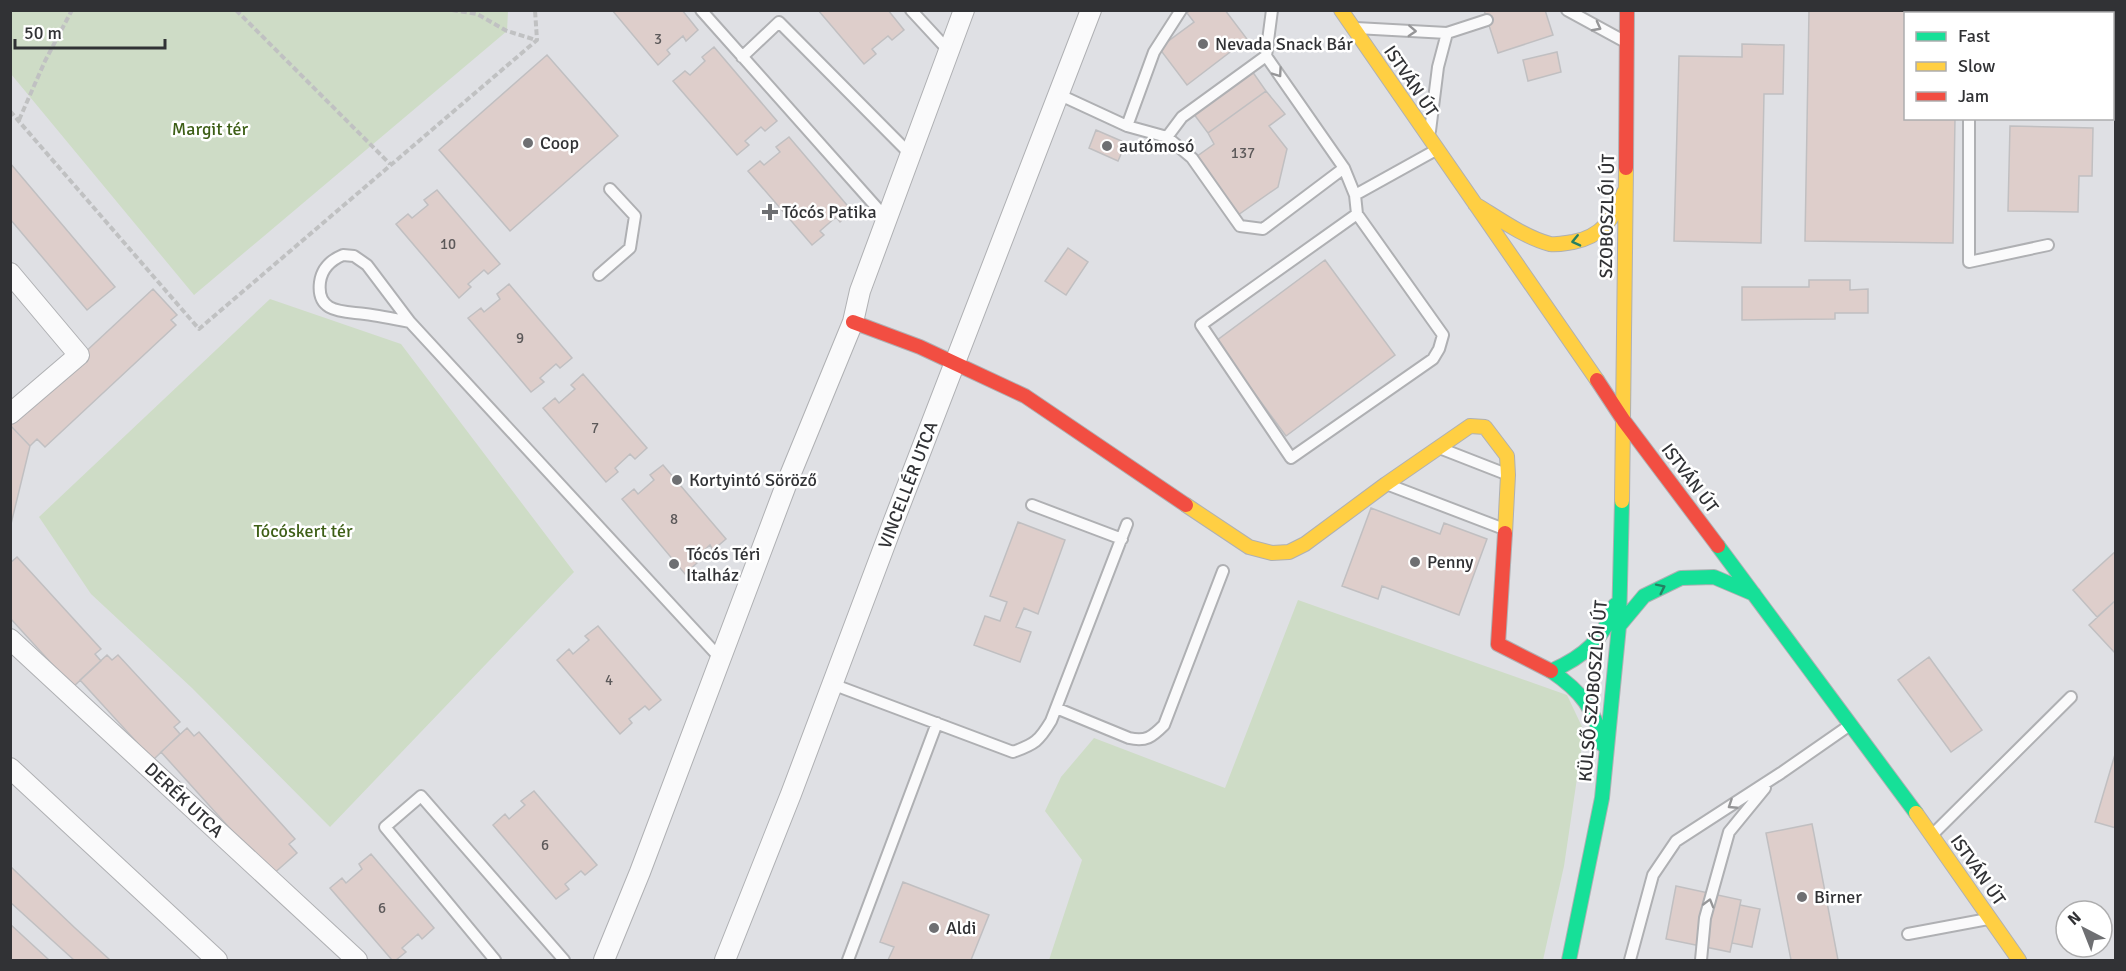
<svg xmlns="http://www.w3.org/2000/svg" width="2126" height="971" viewBox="0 0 2126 971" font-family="Signika,sans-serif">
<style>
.green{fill:#cedcc6}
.building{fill:#dececb;stroke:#c0bfc1;stroke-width:1.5}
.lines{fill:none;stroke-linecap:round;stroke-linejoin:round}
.lane-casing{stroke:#afb0b3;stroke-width:14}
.street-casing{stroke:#afb0b3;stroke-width:22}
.fast-casing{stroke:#afb0b3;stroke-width:16}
.slow-casing{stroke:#afb0b3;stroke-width:16}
.jam-casing{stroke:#afb0b3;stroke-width:16}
.path{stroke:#c0c1c2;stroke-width:4;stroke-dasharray:6 3;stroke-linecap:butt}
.lane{stroke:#fafafb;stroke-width:10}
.street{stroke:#fafafb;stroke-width:20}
.fast{stroke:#16e098;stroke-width:14}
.slow{stroke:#ffcf43;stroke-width:14}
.jam{stroke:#f24e42;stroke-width:14}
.oneway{stroke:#969698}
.oneway2{stroke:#258062}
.poi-dot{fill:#6e6f72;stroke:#fff;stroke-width:2}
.labels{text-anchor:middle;stroke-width:5;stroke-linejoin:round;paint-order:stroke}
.number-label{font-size:15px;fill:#5c595a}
.poi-label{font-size:18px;fill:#313235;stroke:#fff;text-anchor:start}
.street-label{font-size:18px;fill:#313235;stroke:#fff}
.park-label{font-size:18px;fill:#3e5f17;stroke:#fff}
</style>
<rect width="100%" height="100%" fill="#dfe0e4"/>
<!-- green -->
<path class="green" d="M10 11 11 10 508 11 507 31 194 295 11 74Z
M270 299 401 344 574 572 330 827 192 688 91 594 39 517Z
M1298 600 1567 695 1584 731 1564 866 1543 960H1049L1082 860 1045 811 1061 777 1094 738 1225 788Z"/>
<!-- building -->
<path class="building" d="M612 10H682L698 30 686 41 683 36 667 50 670 54 658 65Z
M818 10H888L904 30 892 40 888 36 872 49 876 54 864 64Z
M1190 10H1225L1247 39 1187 85 1159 48 1194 22 1187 13Z
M1484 10H1545L1553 35 1498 53Z
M1809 10H1957V14H1906V118H1955L1953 243 1805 241Z
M2004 10H2116V41H2112V14H2004Z
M1742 44 1784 45 1783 94H1764L1761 243 1674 241 1679 56 1742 57Z
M714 47 777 121 765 131 761 127 745 141 749 145 737 155 673 81 685 71 690 75 705 61 702 57Z
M1557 52 1561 72 1528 81 1523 60Z
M547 55 618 136 510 231 439 150Z
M1252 71 1266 91 1208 133 1193 113Z
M1266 91 1285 114 1269 126 1287 149 1278 187 1238 215 1196 157 1214 144 1208 133Z
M2010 126 2093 128 2092 176H2079L2078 212 2008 211Z
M1096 130 1126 143 1118 161 1089 148Z
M789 137 852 211 840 222 836 217 820 231 824 235 812 245 748 171 760 161 764 165 780 152 776 147Z
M10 163 115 287 87 310 10 219Z
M437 190 500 264 488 274 484 270 468 284 471 287 459 298 396 224 408 214 412 218 428 205 424 200Z
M1068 248 1088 262 1066 295 1045 281Z
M1325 260 1395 355 1286 436 1216 341Z
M1809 280H1850V290L1868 289V313H1835V319L1742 320V287H1809Z
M509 284 572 358 560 368 556 364 540 378 544 382 531 392 468 318 481 308 484 312 500 299 497 294Z
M153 289 177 315 171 320 176 325 45 447 37 439 30 446 10 425V422Z
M583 374 647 448 635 459 630 454 615 468 618 472 606 482 543 408 555 398 559 403 575 389 571 385Z
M10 425 30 446 10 528Z
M663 465 726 539 713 550 710 545 694 559 697 563 685 574 622 499 634 489 638 494 654 480 650 475Z
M1371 508 1440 534 1444 523 1487 539 1459 615 1382 586 1378 599 1342 586Z
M1018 522 1065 540 1038 614 1024 608 1016 627 1031 632 1020 662 974 645 985 616 1000 621 1007 602 990 596Z
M2116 551V600L2097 617 2073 590Z
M17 557 101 649 95 654 101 661 73 687 10 618V563Z
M2116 600V653H2115L2089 625Z
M598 626 661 700 649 710 645 706 629 719 632 723 620 734 557 660 569 649 573 654 589 640 585 636Z
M107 655 112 660 118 655 180 722 174 727 180 734 153 760 80 680Z
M1929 657 1982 730 1951 752 1898 680Z
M187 728 194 736 199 732 295 839 289 844 297 853 272 875 161 752Z
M2116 751V828L2095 822Z
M534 791 597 865 585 875 581 871 565 884 569 889 556 899 493 825 505 814 509 819 525 805 521 801Z
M1812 824 1814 834 1838 960H1791L1766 833Z
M371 854 434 928 422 939 418 934 402 948 406 952 396 960H392L330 888 342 878 346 883 362 869 359 864Z
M10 866 75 928 110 960H74L10 902Z
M903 882 989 915 971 960H888L894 947 880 942Z
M1676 886 1741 900 1730 952 1666 939Z
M1740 905 1760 909 1752 947 1732 943Z
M10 924 49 960H10Z"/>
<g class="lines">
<defs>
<path id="lane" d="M701 10 886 218
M911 10 948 50
M1272 10 1266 56 1344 168
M1567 10 1622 40
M1969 14V10
M1356 28 1447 33 1487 20
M742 57 779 22 910 154
M1060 95 1127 126 1167 137 1192 158 1240 226 1263 229 1344 168 1355 195
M1969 118V262L2048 245
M1127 126 1154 52 1181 10
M1430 131 1438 67 1447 33
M1167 137 1182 117 1266 56
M1357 214 1443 335 1439 349 1433 359 1291 458 1201 325 1357 214 1355 195 1436 150
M343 255 354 256 367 265 410 322C395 319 380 316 365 314 344 311 316 314 320 282 322 268 331 260 343 255Z
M599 275 630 248 635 216 610 189
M410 322 720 658
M1442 449 1506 474
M1389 485 1504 529
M1032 505 1122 539
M832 684 1013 752C1035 744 1039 741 1051 721L1127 524
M1056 708 1129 738C1146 742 1152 737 1164 725L1223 571
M1932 835 2071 697
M1908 934 1988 919
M495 960 385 827 421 796 564 960
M848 960 937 723
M1630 960 1653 875 1676 841 1781 773 1850 725
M1701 960 1705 918 1729 832 1765 788"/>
<path id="street" d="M10 273 79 355 10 414
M10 639 357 960
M10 768 217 960
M604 960 640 872 786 485 853 322 860 291 964 10
M725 960 791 794 893 523 1091 10"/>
<path id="fast" d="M1718 546 1916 813
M1619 626 1644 596 1681 578 1714 577 1754 594
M1551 671C1584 657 1604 639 1615 605
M1551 671C1582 692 1594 708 1603 745
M1569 960 1602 798 1619 626 1622 501"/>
<path id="slow" d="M1341 10 1597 380
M1475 204C1498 218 1524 237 1550 244 1558 245 1566 243 1573 242 1601 237 1615 218 1624 192
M1622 501 1626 168
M1186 505 1249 547 1272 553 1289 552 1305 544 1386 484 1470 426 1485 427 1507 456 1508 475 1505 533
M1916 813 2019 960"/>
<path id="jam" d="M1626 168 1627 10
M853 322 920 347 1025 396 1186 505
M1597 380 1624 421 1718 546
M1505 533 1498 644 1551 671"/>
</defs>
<!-- lane casing -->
<use href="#lane" class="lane-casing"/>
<!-- street casing -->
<use href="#street" class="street-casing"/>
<!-- fast casing -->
<use href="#fast" class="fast-casing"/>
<!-- slow casing -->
<use href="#slow" class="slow-casing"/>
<!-- jam casing -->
<use href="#jam" class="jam-casing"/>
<!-- path -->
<path class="path" d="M236 10 390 164
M452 10 477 14 507 31 536 40
M10 111 199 329 537 40 535 10
M19 120 45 61 72 10"/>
<!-- lane -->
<use href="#lane" class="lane"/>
<!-- street -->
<use href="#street" class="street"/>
<!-- fast -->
<use href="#fast" class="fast"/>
<!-- slow -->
<use href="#slow" class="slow"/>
<!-- jam -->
<use href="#jam" class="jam"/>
</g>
<!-- one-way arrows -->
<defs><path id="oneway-chevron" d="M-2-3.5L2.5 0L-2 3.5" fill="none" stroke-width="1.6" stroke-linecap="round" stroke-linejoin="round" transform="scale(1.5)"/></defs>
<g class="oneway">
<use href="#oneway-chevron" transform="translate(1597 27) rotate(28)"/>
<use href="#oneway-chevron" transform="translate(1412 31) rotate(3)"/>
<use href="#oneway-chevron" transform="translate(1278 73) rotate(55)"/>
<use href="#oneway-chevron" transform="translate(1732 805) rotate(147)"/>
<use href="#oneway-chevron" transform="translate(1709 903) rotate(-74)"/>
</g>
<g class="oneway2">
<use href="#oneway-chevron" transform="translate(1576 241) rotate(167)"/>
<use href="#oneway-chevron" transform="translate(1661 588) rotate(-26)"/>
</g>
<!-- markers -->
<g class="poi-dot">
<circle cx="1203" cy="44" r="6"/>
<circle cx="528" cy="143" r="6"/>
<circle cx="1107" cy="146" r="6"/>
<path d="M767 203h6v6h6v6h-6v6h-6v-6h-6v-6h6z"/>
<circle cx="677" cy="480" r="6"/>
<circle cx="1415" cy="562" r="6"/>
<circle cx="674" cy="564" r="6"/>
<circle cx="1802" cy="897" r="6"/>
<circle cx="934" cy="928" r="6"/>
</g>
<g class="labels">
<!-- number labels -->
<g class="number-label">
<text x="658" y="44">3</text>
<text x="1243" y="158">137</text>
<text x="448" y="249">10</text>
<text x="520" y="343">9</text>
<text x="595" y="433">7</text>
<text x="674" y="524">8</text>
<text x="609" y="685">4</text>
<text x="545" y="850">6</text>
<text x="382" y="913">6</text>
</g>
<!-- poi labels -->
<g class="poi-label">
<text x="1215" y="50">Nevada Snack Bár</text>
<text x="540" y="149">Coop</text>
<text x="1119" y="152">autómosó</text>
<text x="782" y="218">Tócós Patika</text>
<text x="689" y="486">Kortyintó Söröző</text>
<text x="686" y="560">Tócós Téri<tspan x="686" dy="21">Italház</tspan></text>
<text x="1427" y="568">Penny</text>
<text x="1814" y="903">Birner</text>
<text x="946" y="934">Aldi</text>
</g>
<!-- street labels -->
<g class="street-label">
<text transform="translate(1411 81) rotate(56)" y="6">ISTVÁN ÚT</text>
<text transform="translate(1607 216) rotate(-89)" y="6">SZOBOSZLÓI ÚT</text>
<text transform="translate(1690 478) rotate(53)" y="6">ISTVÁN ÚT</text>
<text transform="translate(908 485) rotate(-69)" y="6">VINCELLÉR UTCA</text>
<text transform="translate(1593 691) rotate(-85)" y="6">KÜLSŐ SZOBOSZLÓI ÚT</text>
<text transform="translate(184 800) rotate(43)" y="6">DERÉK UTCA</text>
<text transform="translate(1978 870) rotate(55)" y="6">ISTVÁN ÚT</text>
</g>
<!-- park labels -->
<g class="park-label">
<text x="210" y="135">Margit tér</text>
<text x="303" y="537">Tócóskert tér</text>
</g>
</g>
<!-- border -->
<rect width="2126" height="971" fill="none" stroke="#313235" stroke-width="24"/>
<!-- legend -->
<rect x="1904" y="12" width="210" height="108" fill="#ffffff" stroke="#adadae" stroke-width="1.5"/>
<rect x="1916" y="32" width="30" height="9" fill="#16e098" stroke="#adadae" stroke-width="1.5"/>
<text x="1958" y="42" font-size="18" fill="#313235">Fast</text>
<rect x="1916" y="62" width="30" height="9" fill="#ffcf43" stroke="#adadae" stroke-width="1.5"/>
<text x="1958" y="72" font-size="18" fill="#313235">Slow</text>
<rect x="1916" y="92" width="30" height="9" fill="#f24e42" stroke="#adadae" stroke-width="1.5"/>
<text x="1958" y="102" font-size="18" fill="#313235">Jam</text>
<!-- north arrow -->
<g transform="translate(2084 929) rotate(318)"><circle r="28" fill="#ffffff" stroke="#adadae" stroke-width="1.5"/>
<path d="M0-4.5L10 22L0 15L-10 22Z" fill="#6e6f72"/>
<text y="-9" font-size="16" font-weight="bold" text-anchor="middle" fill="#313235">N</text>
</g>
<!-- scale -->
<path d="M15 39v9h150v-9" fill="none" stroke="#313235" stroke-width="3"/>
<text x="24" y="39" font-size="18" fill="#313235" stroke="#ffffff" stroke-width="4.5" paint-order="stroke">50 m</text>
</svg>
